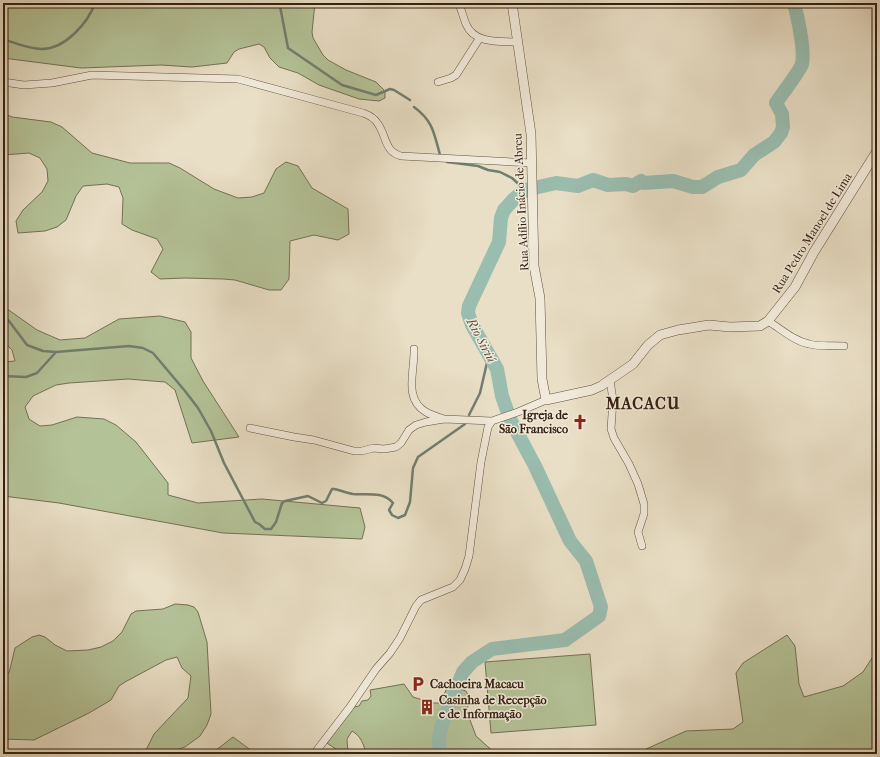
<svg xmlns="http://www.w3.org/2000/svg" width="880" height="757" viewBox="0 0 880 757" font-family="'IM FELL French Canon',serif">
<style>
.green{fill:#b4c297;stroke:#747154}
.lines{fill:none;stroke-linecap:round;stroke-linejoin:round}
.stream{stroke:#717e70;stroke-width:2.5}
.river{stroke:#99bdaf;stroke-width:14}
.minor-casing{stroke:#62503e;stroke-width:8}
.tertiary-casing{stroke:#62503e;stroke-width:10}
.minor{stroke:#f1eada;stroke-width:7}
.tertiary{stroke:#f1eada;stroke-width:9}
.labels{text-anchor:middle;stroke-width:3;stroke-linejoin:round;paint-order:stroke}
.street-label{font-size:12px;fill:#352011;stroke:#f1eada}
.poi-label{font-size:12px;font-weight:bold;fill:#352011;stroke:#f1eada;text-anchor:start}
.water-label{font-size:13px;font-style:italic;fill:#534f40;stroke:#f1eada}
.district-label{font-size:16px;font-weight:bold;letter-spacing:1px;fill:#352011;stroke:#f1eada}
</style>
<rect width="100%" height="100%" fill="#e9dfc6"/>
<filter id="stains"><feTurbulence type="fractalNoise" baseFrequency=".005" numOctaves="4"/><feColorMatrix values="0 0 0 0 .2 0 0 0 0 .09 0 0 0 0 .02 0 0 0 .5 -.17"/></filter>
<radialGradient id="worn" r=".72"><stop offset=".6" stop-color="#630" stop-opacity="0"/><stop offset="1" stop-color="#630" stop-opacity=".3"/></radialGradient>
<!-- green -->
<path class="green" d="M3 3H315L312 32 313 38 323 55 328 60 346 70 376 82 385 91V98L379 101 359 99 319 85 298 73 279 67 270 58 264 47 259 44 239 49 234 52 227 63 192 67 161 65 81 68 3 58Z
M3 113 12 117 51 122 62 127 92 153 130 163H169L180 168 214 189 238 198 252 197 264 193 276 169 286 162 298 166 312 188 348 209 349 234 338 240 314 235 290 241 289 279 281 290H269L235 280 223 279 185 278 160 279 151 272 163 249 157 239 132 230 122 224 123 198 119 187 107 184 83 186 76 196 66 220 57 227 45 231 18 233 16 221 23 210 42 192 48 181 47 169 40 158 29 153 3 155Z
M3 306 37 330 60 340 85 338 119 319 160 316 185 322 191 332V358L203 381 239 437 192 443 175 390 165 382 128 379 69 383 56 385 33 396 25 407 29 419 40 426 52 425 77 417 104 419 116 425 136 442 168 483V495L198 503 262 499 360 508 365 527 362 539 223 533 59 503 3 496V362L15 361 12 350 3 341Z
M175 604 188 605 194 607 198 612 207 642 211 714 207 725 200 736 185 747 166 754H144L154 734 188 698 191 676 182 668 177 657 166 660 125 682 119 686 111 700 89 713 34 740 3 739V679L9 673 15 648 32 637 39 635 45 637 55 645 67 651 88 650 101 647 113 641 122 632 131 614 136 611 163 609Z
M787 635 795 646 799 684 804 697 843 686 863 672 877 650V754H641L644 750 686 731 733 729 743 722 736 673 743 663Z
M590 654 596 725 491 733 485 662Z
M404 684 413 697 426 701 423 709 429 711 433 703H440L448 686 466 691 469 697 467 712 476 736 496 754H366C364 745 361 736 352 731L347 739 348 754H343L327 743 354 707 359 706 362 701 368 700 371 696 370 690Z
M233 737 256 754H211Z"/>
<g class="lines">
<!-- stream -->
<path class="stream" d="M277 3 280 6 288 48 342 85 376 95 390 89 394 90 410 100
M3 39C15 43 29 49 42 49 65 49 88 23 95 3
M414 107C433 121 434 133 440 155
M447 162 478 166 488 170 500 172 512 178 525 190
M3 316 9 321 27 345 43 351 56 352 129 346 143 348 153 353 185 391 198 408 211 431 224 463 255 522 259 524 265 529H271L276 522 282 503 285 501 308 496 322 503 326 501 332 489H334C340 490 346 493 353 494 366 495 383 491 393 503L389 510 392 515 398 518 405 515 410 502 413 468 418 457 465 424
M3 376 26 377 37 373 56 352
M469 415 480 393 489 354"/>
<!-- river -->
<path class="river" d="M440 754 439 738 442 724 463 672 472 662 492 649 565 640 599 616 601 607 586 561 570 541 535 466 510 419 502 396 497 369 472 325 468 313 469 306 499 242 501 218 504 210 514 199 525 190 556 183 578 186 593 180 608 185 626 184 633 186 641 181 643 183 673 181 693 187H702L718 177 741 170 754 155 774 142 781 133 783 127 782 114 776 103C781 95 800 71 802 64 805 48 798 19 794 3"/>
<defs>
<path id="minor" d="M458 3C462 10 463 17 466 24 474 44 499 41 517 42
M3 82 24 85 52 83 92 75 238 79 363 113C369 115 375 119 378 124 387 137 384 151 401 156L532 163
M438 82 451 78 456 75 479 39
M768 321C781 329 794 341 809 344 820 347 833 345 844 346
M414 349C415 370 403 399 426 412 431 415 438 417 444 419
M610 380 613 400 611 429 614 438 629 464 638 484 644 504V514L638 532 642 546
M250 428 294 437 314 440 354 451H362L373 448 384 449 396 447 401 443 409 430 416 425 426 422 444 419 492 421
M314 754 350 707 376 669 390 653 400 638 416 606 421 600 453 587 460 580 465 569 469 556 481 462 488 427 492 421 518 412 546 400"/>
<path id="tertiary" d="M512 3 531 134 534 266 540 298 542 379 546 400 592 390 601 386 633 364 648 345 660 335 678 330 709 325 730 327 760 326 768 321 795 287 814 252 877 151"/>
</defs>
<!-- minor casing -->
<use href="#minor" class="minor-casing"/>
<!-- tertiary casing -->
<use href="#tertiary" class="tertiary-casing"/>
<!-- minor -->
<use href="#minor" class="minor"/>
<!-- tertiary -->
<use href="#tertiary" class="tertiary"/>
</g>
<!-- icons -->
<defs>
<symbol id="church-bare" viewBox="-9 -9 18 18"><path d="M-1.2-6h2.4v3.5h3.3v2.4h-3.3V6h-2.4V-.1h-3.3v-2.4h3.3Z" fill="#8f2418" stroke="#f1eada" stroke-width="2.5" paint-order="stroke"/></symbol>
<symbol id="parking-bare" viewBox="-9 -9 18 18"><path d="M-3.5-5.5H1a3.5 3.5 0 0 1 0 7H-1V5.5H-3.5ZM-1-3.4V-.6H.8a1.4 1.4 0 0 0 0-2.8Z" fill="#8f2418" stroke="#f1eada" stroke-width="2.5" paint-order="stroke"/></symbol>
<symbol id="building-bare" viewBox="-9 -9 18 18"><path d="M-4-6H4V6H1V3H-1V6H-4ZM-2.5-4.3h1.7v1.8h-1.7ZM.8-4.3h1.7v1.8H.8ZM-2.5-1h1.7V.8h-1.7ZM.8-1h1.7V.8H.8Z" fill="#8f2418" stroke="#f1eada" stroke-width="2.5" paint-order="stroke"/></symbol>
</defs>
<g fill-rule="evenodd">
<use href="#church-bare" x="569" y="411" width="22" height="22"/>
<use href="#parking-bare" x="407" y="673" width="22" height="22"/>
<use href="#building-bare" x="416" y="696" width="22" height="22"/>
</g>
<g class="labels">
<!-- street labels -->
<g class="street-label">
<text transform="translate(521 202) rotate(-93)" y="4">Rua Adílio Inácio de Abreu</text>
<text transform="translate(812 233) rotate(-58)" y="4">Rua Pedro Manoel de Lima</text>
</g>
<!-- poi labels -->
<g class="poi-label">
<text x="568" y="419" text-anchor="end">Igreja de<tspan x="568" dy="14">São Francisco</tspan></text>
<text x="430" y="688">Cachoeira Macacu</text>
<text x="439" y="704">Casinha de Recepção<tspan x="439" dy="14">e de Informação</tspan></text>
</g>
<!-- water labels -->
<g class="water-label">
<text transform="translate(482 340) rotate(62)" y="5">Rio Siriú</text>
</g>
<!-- district labels -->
<g class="district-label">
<text x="643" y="409">MACACU</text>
</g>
</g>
<!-- margin -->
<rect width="880" height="757" fill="none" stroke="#e9dfc6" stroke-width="16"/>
<rect x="4" y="4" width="872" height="749" fill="none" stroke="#352011" stroke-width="2"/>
<rect x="8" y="8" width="864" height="741" fill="none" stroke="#352011"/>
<rect width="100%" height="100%" filter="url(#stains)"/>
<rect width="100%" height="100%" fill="url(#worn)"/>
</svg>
